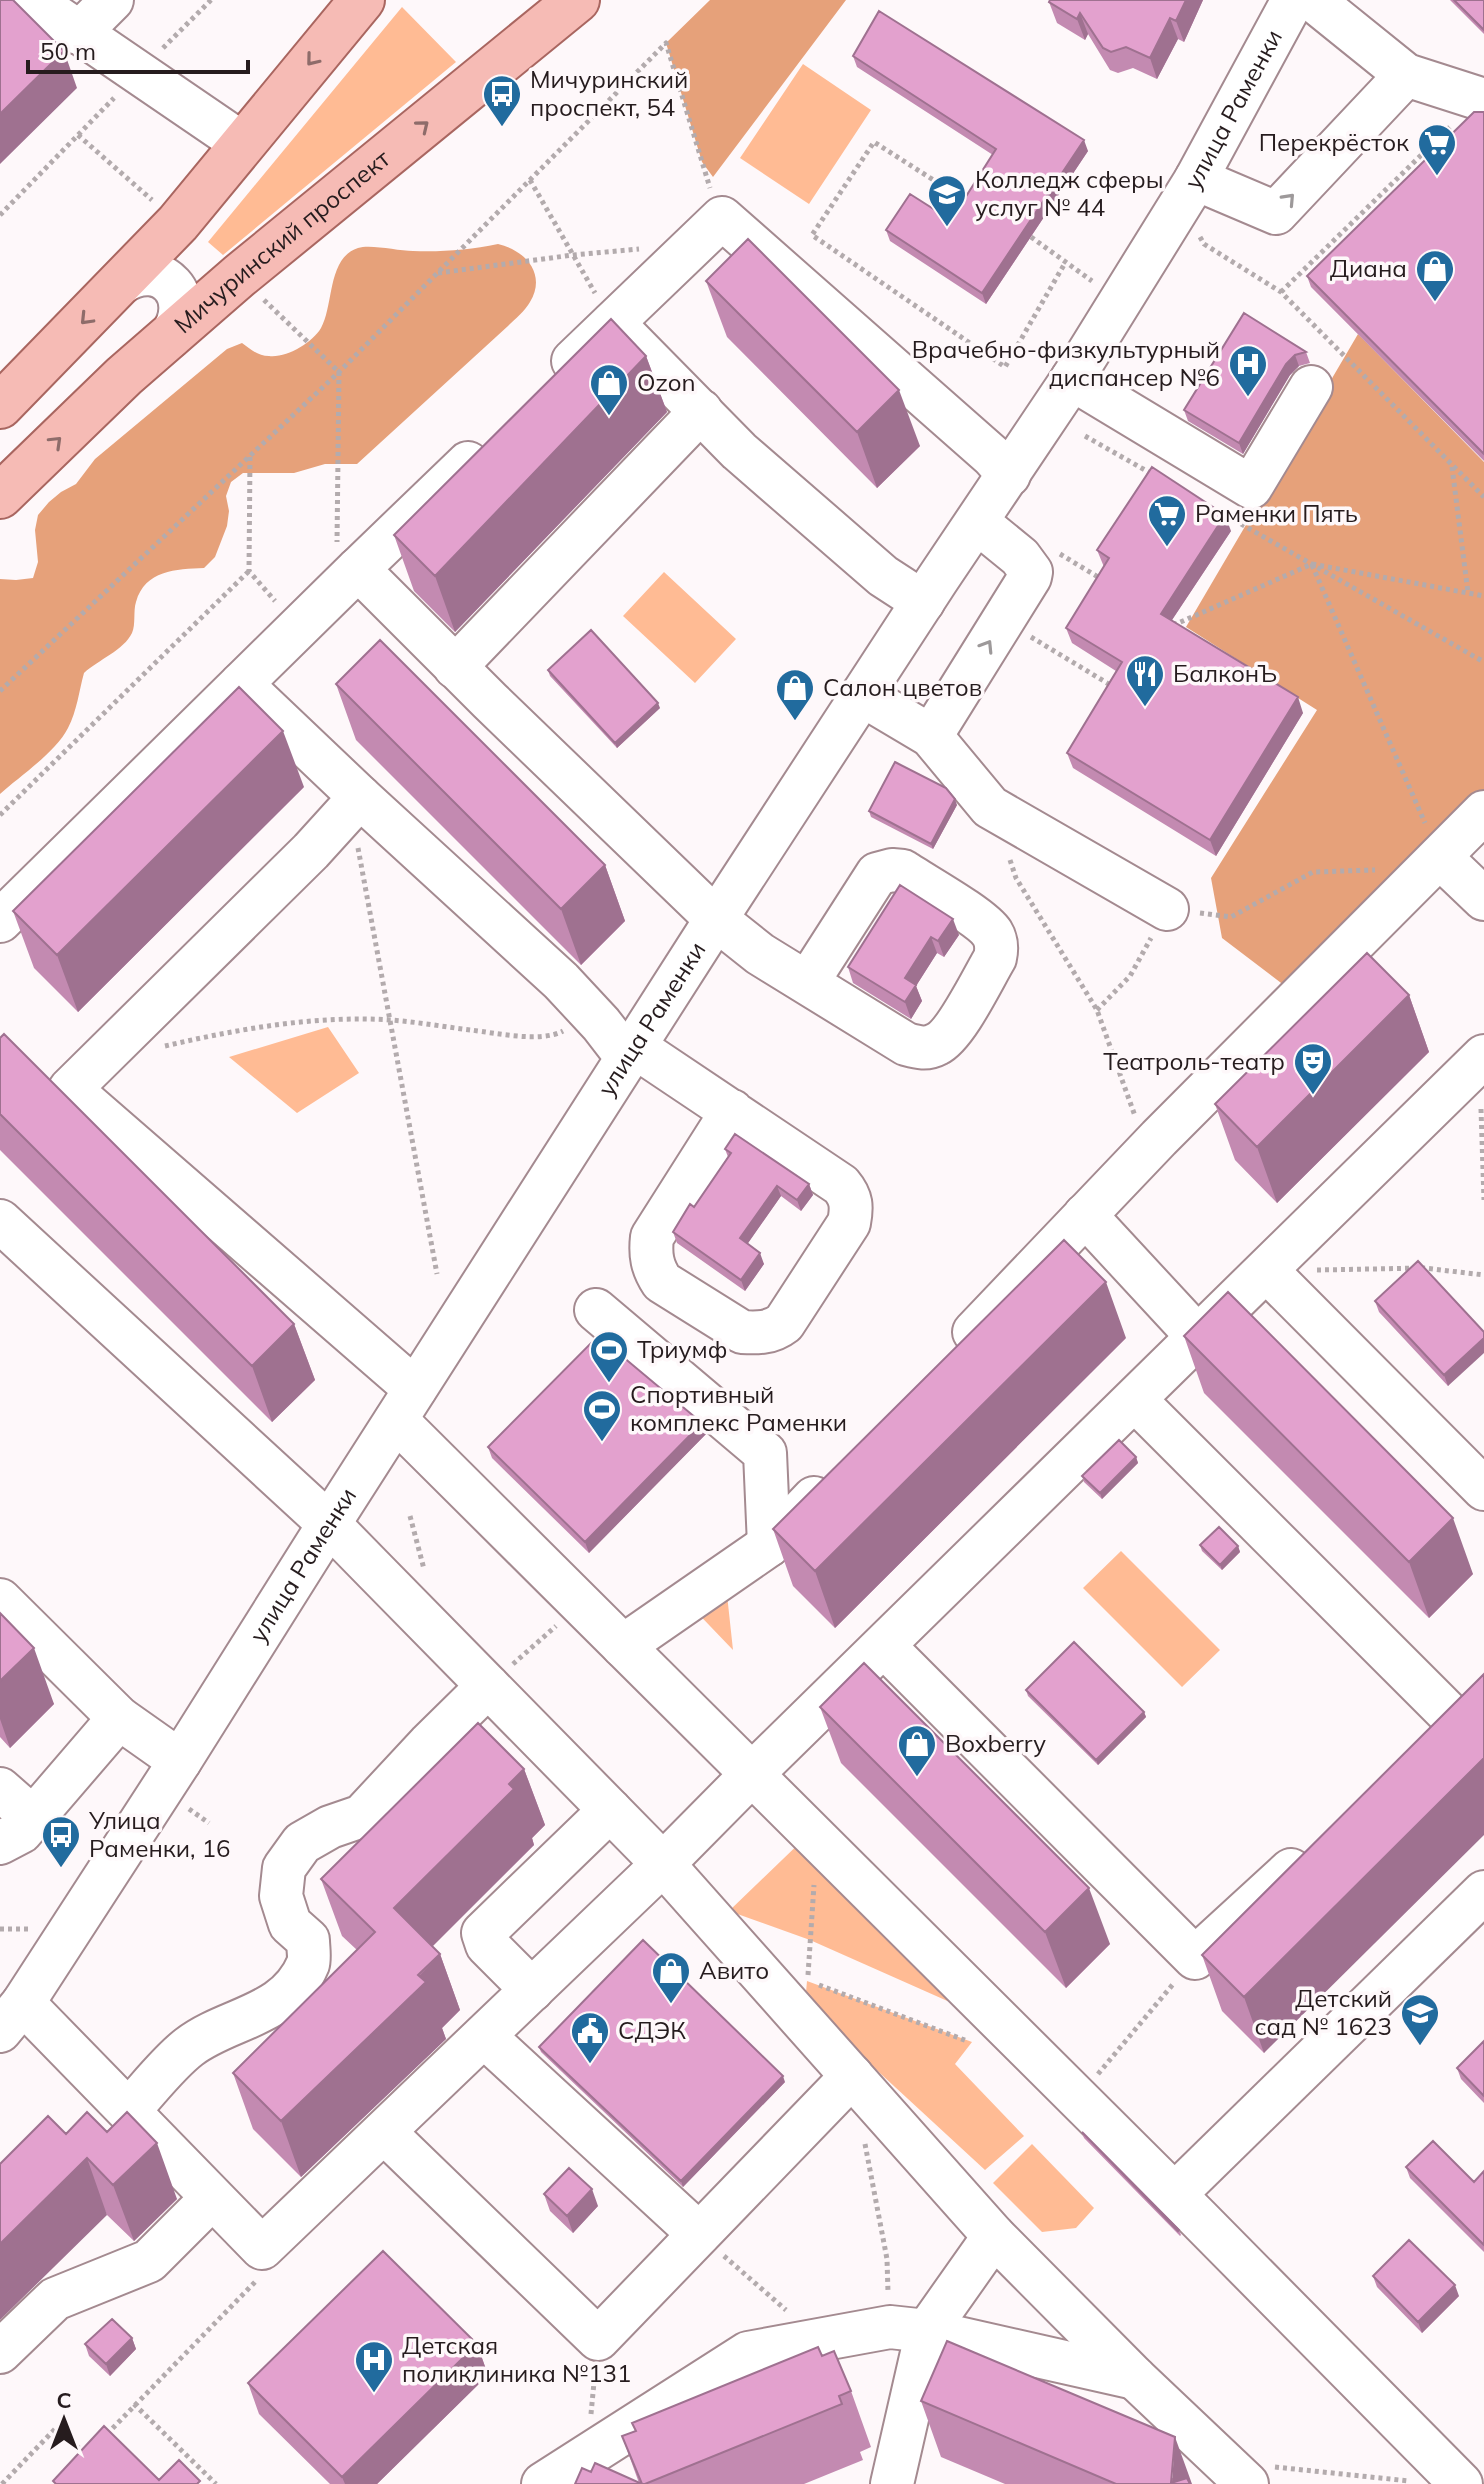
<svg xmlns="http://www.w3.org/2000/svg" width="1484" height="2484" viewBox="0 0 1484 2484" font-family="Mulish,sans-serif">
<style>
.green{fill:#ffbb94}
.forest{fill:#e6a17a}
.lines{fill:none;stroke-linecap:round;stroke-linejoin:round}
.minor-casing{stroke:#a48a90;stroke-width:46}
.major-casing{stroke:#a96660;stroke-width:48}
.path{stroke:#b3abad;stroke-width:5;stroke-dasharray:4 4;stroke-linecap:butt}
.minor{stroke:#fff;stroke-width:42}
.major{stroke:#f6bbb5;stroke-width:44}
.wall{fill:#c38ab1}
.shaded-wall{fill:#9f7190}
.building{fill:#e3a1ce;stroke:#9f7190;stroke-width:2}
.oneway{stroke:#8e6c6a}
.oneway2{stroke:#9d999a}
.labels{text-anchor:middle;stroke-width:7;stroke-linejoin:round;paint-order:stroke}
.poi-label{font-size:24px;fill:#261c1e;stroke:#fef8fa;text-anchor:start}
.street-label{font-size:24px;fill:#261c1e;stroke:#fef8fa}
</style>
<rect width="100%" height="100%" fill="#fef8fa"/>
<!-- green -->
<path class="green" d="M402 7 456 62 223 255 208 242Z
M803 64 871 110 809 204 740 158Z
M664 572 736 639 695 683 623 616Z
M328 1027 359 1073 297 1113 229 1057Z
M1121 1551 1220 1650 1182 1687 1083 1588Z
M725 1576 733 1650 687 1602Z
M810 1833 1006 2027 810 1940 729 1911Z
M807 1981 972 2042 955 2064 1024 2136 985 2170 805 2004Z
M1032 2144 1094 2208 1076 2228 1042 2232 993 2183Z"/>
<!-- forest -->
<path class="forest" d="M710 0H846L713 177 702 162 666 43Z
M498 244C525 250 547 274 530 302 525 311 515 319 508 326L357 464H325L294 473H243L231 482 226 496 229 511 227 526 215 557 204 568C176 569 145 570 136 602 133 611 136 624 132 633 124 650 98 660 84 673 79 691 77 711 68 728 56 752 20 776 0 794V579L16 580 33 578 38 562 35 530 38 515 49 502 61 492 76 484 95 459 227 349 242 343C250 349 258 356 269 356 287 358 312 343 321 328 334 305 327 258 358 248 371 244 398 251 413 251 442 252 470 250 498 244Z
M1358 334 1484 462V793L1289 989 1222 938 1211 878 1317 710 1186 627Z"/>
<g class="lines">
<defs>
<g id="minor">
<path d="M32 0 243 144"/>
<path d="M1313 0 1406 75 1484 100"/>
<path d="M79 33 112 0"/>
<path d="M1196 179 1276 213 1406 75"/>
<path d="M121 283C162 256 199 297 170 337"/>
<path d="M613 323 739 451 883 576 923 602"/>
<path d="M573 361 722 218 992 456 1009 475"/>
<path d="M1072 379 1251 487 1311 387"/>
<path d="M468 463 358 569 490 701 716 919 760 954 906 1044C917 1047 926 1050 937 1044 956 1035 983 978 995 958 997 949 997 941 992 933 982 917 922 884 903 871L892 870 877 874 807 983"/>
<path d="M455 667 701 411"/>
<path d="M241 684 360 797"/>
<path d="M862 695 931 736 990 807 1167 909"/>
<path d="M931 736 1030 577 1031 572 1020 557 977 522"/>
<path d="M1440 857 1484 899"/>
<path d="M0 921 358 569"/>
<path d="M635 1047 841 1185C852 1198 852 1207 849 1223L784 1323C771 1333 758 1333 742 1332L662 1282C652 1267 650 1255 652 1237L732 1111"/>
<path d="M1085 1215 1198 1337"/>
<path d="M0 1221 329 1524 375 1571 663 1864 994 2236 1135 2378 1247 2484"/>
<path d="M1267 1271 1484 1489"/>
<path d="M596 1310 765 1453 769 1545"/>
<path d="M974 1332 1159 1138 1484 812"/>
<path d="M415 1389 70 1089 311 851 360 797 561 981 601 1024 628 1059"/>
<path d="M1135 1400 1454 1719"/>
<path d="M396 1420 1198 2218 1461 2484"/>
<path d="M0 1600 119 1718 180 1761"/>
<path d="M623 1646 769 1545 814 1498"/>
<path d="M884 1646 1195 1958 1291 1870"/>
<path d="M0 1789 33 1818"/>
<path d="M0 1843 21 1832 119 1718"/>
<path d="M532 1990 487 1945 483 1933 610 1810"/>
<path d="M23 2003 262 2248 663 1864 752 1774 1484 1056"/>
<path id="s1" d="M0 2031 23 2003 180 1761 329 1524 716 919 937 580 1072 379 1196 179 1293 0"/>
<path d="M484 2036 699 2234"/>
<path d="M129 2110C147 2091 168 2063 189 2047 228 2017 286 2017 308 1964 310 1958 308 1947 308 1940L290 1924 281 1896 284 1868 302 1843 330 1827 362 1816 429 1744 488 1686"/>
<path d="M384 2132 598 2339 852 2076"/>
<path d="M1174 2195 1484 1892"/>
<path d="M0 2352 55 2299 149 2261 212 2198"/>
<path d="M543 2484 748 2353 890 2327 927 2331 1135 2378"/>
<path d="M892 2484 927 2331 994 2236"/>
</g>
<g id="major">
<path d="M0 406 178 223 362 0"/>
<path id="s2" d="M0 496 124 376 239 276 577 0"/>
</g>
</defs>
<!-- minor casing -->
<use href="#minor" class="minor-casing"/>
<!-- major casing -->
<use href="#major" class="major-casing"/>
<!-- path -->
<path class="path" d="M163 48 211 0
M78 135 152 200
M530 180 595 293
M946 188 874 142 812 235 1005 367 1065 263
M0 215 114 98
M1031 237 1092 281
M1200 237 1204 244 1281 292 1484 497
M438 273 573 255 639 249
M1281 292 1452 125
M264 300 339 372 337 542
M1085 436 1152 474
M250 457 249 571 275 601
M1452 467 1468 593
M1234 520 1484 662
M1060 554 1103 580
M1312 565 1425 823
M1173 623 1176 624 1312 564 1484 596
M1031 637 1112 686
M0 691 339 372 666 43 710 188
M0 815 249 571
M358 848 437 1274
M1010 860 1016 878 1097 1010 1135 1116
M1200 913 1231 917 1313 872 1375 870
M1097 1010 1130 976 1151 938
M165 1046C238 1029 316 1015 391 1020 418 1022 445 1027 471 1030 496 1033 541 1043 563 1031
M1481 1109 1484 1200
M1317 1270 1424 1268 1484 1275
M410 1516 424 1569
M513 1664 556 1626
M189 1809 209 1823
M0 1929H31
M808 1975 814 1885
M819 1985 967 2041
M1098 2074 1174 1983
M865 2144 887 2259 888 2292
M724 2256 786 2310
M134 2404 216 2484
M591 2414 595 2372
M107 2434 256 2281
M1275 2467 1409 2481
M2 2484 56 2428 87 2455"/>
<!-- minor -->
<use href="#minor" class="minor"/>
<!-- major -->
<use href="#major" class="major"/>
</g>
<!-- wall -->
<path class="wall" d="M1203 0 1184 42 1178 39 1157 79 1133 68 1118 73 1110 70 1088 34 1085 40 1057 23 1049 2Z
M1450 0H1484V34Z
M853 56 1088 151 986 304 890 241 886 230 951 220 993 155 857 67Z
M1484 112V461L1311 287 1307 276Z
M706 281 920 446 877 488 727 337Z
M1244 313 1306 352 1310 363 1299 366 1290 375 1243 454 1188 421 1184 410Z
M646 356 667 412 455 632 414 591 394 535Z
M1231 531 1172 620 1303 713 1216 856 1073 768 1067 753 1116 671 1072 643 1066 628 1104 567 1097 550Z
M548 670 660 708 617 748 550 676Z
M336 684 605 865 625 921 581 965 356 740Z
M304 787 78 1012 34 968 13 911Z
M957 805 933 849 871 817 869 811Z
M900 885 959 935 944 957 937 953 916 986 922 1001 911 1019 853 983 848 967Z
M1409 995 1429 1052 1277 1203 1235 1160 1215 1104Z
M0 1038 294 1324 315 1380 272 1422 0 1150Z
M725 1149 809 1184 813 1195 801 1211 781 1196 747 1244 764 1264 745 1291 677 1243 673 1232 694 1207 728 1157Z
M1375 1301 1484 1332 1448 1386 1379 1312Z
M1184 1336 1473 1574 1429 1618 1204 1393Z
M1126 1338 835 1628 793 1586 773 1529Z
M706 1434 589 1553 492 1458 488 1447Z
M1136 1457 1138 1463 1102 1499 1084 1482 1082 1476Z
M1200 1545 1238 1546 1240 1552 1222 1570 1202 1551Z
M0 1613 54 1704 10 1748 0 1737Z
M1484 1674 1264 2053 1222 2011 1202 1955Z
M1026 1690 1144 1712 1146 1717 1098 1765 1028 1696Z
M820 1707 1110 1944 1066 1988 841 1763Z
M524 1769 545 1825 532 1838 534 1845 432 1946 440 1954 460 2010 442 2028 446 2039 301 2177 253 2129 233 2073 357 1950 342 1936 321 1879Z
M1484 2041V2103L1461 2079 1457 2068Z
M539 2047 785 2082 683 2187 541 2052Z
M1082 2132 1179 2230 1181 2235 1180 2236 1084 2138Z
M66 2134 177 2199 134 2241 107 2215Z
M1406 2167 1474 2182 1484 2171V2252L1410 2178Z
M544 2194 598 2206 573 2233 550 2211Z
M1373 2276 1459 2296 1422 2333 1377 2287Z
M132 2338 136 2349 110 2376 89 2356 85 2344Z
M477 2344 488 2375 377 2484H330L259 2414 248 2383Z
M818 2347 822 2356 834 2351 851 2391 871 2447 860 2452 863 2460 804 2484H575L582 2468 591 2472 595 2463 639 2483 622 2436 636 2431 632 2423Z
M921 2401 1192 2484H1005L941 2457Z"/>
<!-- shaded-wall -->
<path class="shaded-wall" d="M1186 0H1203L1184 42 1176 21Z
M1080 13 1088 34 1085 40 1077 19Z
M1170 18 1178 39 1157 79 1150 58Z
M64 51 77 88 0 164V114Z
M1084 140 1088 151 986 304 982 293Z
M1295 355 1299 366 1290 375 1243 454 1239 443 1286 364Z
M646 356 667 412 455 632 435 576Z
M899 390 920 446 877 488 857 432Z
M1225 515 1231 531 1166 629 1161 614Z
M1298 697 1303 713 1216 856 1210 840Z
M658 703 660 708 617 748 615 743Z
M283 731 304 787 78 1012 57 955Z
M955 799 957 805 933 849 931 844Z
M605 865 625 921 581 965 561 909Z
M953 919 959 935 944 957 938 941Z
M931 937 937 953 916 986 922 1001 911 1019 905 1002V978Z
M1409 995 1429 1052 1277 1203 1257 1147Z
M809 1184 813 1195 801 1211 797 1200Z
M777 1186 781 1196 744 1249 740 1238Z
M760 1253 764 1264 745 1291 741 1280Z
M1106 1282 1126 1338 835 1628 815 1571Z
M294 1324 315 1380 272 1422 252 1366Z
M1484 1338V1353L1448 1386 1444 1375Z
M702 1423 706 1434 589 1553 585 1542Z
M1136 1457 1138 1463 1102 1499 1100 1493Z
M1453 1518 1473 1574 1429 1618 1409 1562Z
M1238 1546 1240 1552 1222 1570 1220 1565Z
M34 1648 54 1704 10 1748 0 1719V1681Z
M1144 1712 1146 1717 1098 1765 1096 1760Z
M1484 1758V1835L1264 2053 1244 1997Z
M524 1769 545 1825 532 1838 534 1845 415 1964 394 1908Z
M1089 1888 1110 1944 1066 1988 1045 1932Z
M440 1954 460 2010 442 2028 446 2039 301 2177 281 2121Z
M783 2076 785 2082 683 2187 681 2181Z
M157 2143 177 2199 134 2241 113 2185Z
M87 2158 107 2215 0 2320V2244Z
M592 2189 598 2206 573 2233 567 2216Z
M1455 2285 1459 2296 1422 2333 1418 2322Z
M132 2338 136 2349 110 2376 106 2364Z
M477 2344 488 2375 377 2484H345L342 2477Z
M1175 2437 1192 2484H1172Z"/>
<!-- building -->
<path class="building" d="M0 0H13L64 51 0 114Z
M1050 0H1186L1176 21 1170 18 1150 58 1126 47 1111 52 1103 48 1080 13 1077 19 1049 2Z
M1454 0H1484V30Z
M879 11 1084 140 982 293 886 230 910 194 951 220 996 149 853 56Z
M1474 112H1484V454L1307 276Z
M748 239 899 390 857 432 706 281Z
M1244 313 1306 352 1295 355 1286 364 1239 443 1184 410Z
M611 319 646 356 435 576 394 535Z
M1152 467 1225 515 1161 614 1298 697 1210 840 1067 753 1122 662 1066 628 1109 558 1097 550Z
M591 630 658 703 615 743 548 670Z
M380 640 605 865 561 909 336 684Z
M239 687 283 731 57 955 13 911Z
M895 762 946 788 955 799 931 844 869 811Z
M900 885 953 919 938 941 931 937 905 978 916 985 905 1002 848 967Z
M1367 953 1409 995 1257 1147 1215 1104Z
M4 1034 294 1324 252 1366 0 1114V1038Z
M735 1134 809 1184 797 1200 777 1186 740 1238 760 1253 741 1280 673 1232 690 1204 694 1207 731 1153 725 1149Z
M1064 1240 1106 1282 815 1571 773 1529Z
M1418 1261 1484 1332V1338L1444 1375 1375 1301Z
M1228 1292 1453 1518 1409 1562 1184 1336Z
M598 1336 702 1423 585 1542 488 1447Z
M1119 1440 1136 1457 1100 1493 1082 1476Z
M1219 1527 1238 1546 1220 1565 1200 1545Z
M0 1613 34 1648 0 1681Z
M1074 1642 1144 1712 1096 1760 1026 1690Z
M864 1663 1089 1888 1045 1932 820 1707Z
M1484 1674V1758L1244 1997 1202 1955Z
M478 1723 524 1769 509 1784 514 1789 394 1908 440 1954 418 1975 426 1982 281 2121 233 2073 375 1932 321 1879Z
M643 1940 783 2076 681 2181 539 2047Z
M1484 2041V2096L1457 2068Z
M87 2112 107 2132 127 2112 157 2143 113 2185 87 2158 0 2244V2164L48 2116 66 2134Z
M1082 2132 1179 2230 1178 2231Z
M1433 2141 1474 2182 1484 2171V2245L1406 2167Z
M569 2168 592 2189 567 2216 544 2194Z
M1409 2240 1455 2285 1418 2322 1373 2276Z
M383 2251 477 2344 342 2477 248 2383Z
M112 2319 132 2338 106 2364 85 2344Z
M947 2341 1175 2437 1171 2483 1187 2478 1190 2484H1116L921 2401Z
M818 2347 822 2356 834 2351 851 2391 839 2396 842 2404 645 2484H642L622 2436 636 2431 632 2423Z
M104 2426 159 2480 179 2460 200 2481 197 2484H56L53 2481Z
M595 2463 642 2484H575L582 2468 591 2472Z"/>
<!-- one-way arrows -->
<defs><path id="oneway-chevron" d="M-2-3.5L2.5 0L-2 3.5" fill="none" stroke-width="1.6" stroke-linecap="round" stroke-linejoin="round" transform="scale(2)"/></defs>
<g class="oneway">
<use href="#oneway-chevron" transform="translate(312 60) rotate(129)"/>
<use href="#oneway-chevron" transform="translate(423 126) rotate(-39)"/>
<use href="#oneway-chevron" transform="translate(86 319) rotate(134)"/>
<use href="#oneway-chevron" transform="translate(56 442) rotate(-44)"/>
</g>
<g class="oneway2">
<use href="#oneway-chevron" transform="translate(1289 199) rotate(-47)"/>
<use href="#oneway-chevron" transform="translate(987 646) rotate(-58)"/>
</g>
<!-- icons -->
<defs>
<symbol id="bus-pin" viewBox="-11 -11 22 30"><path d="M0 17L-7.5 6A9.5 9.5 0 1 1 7.5 6Z" fill="#216b9e" stroke="#fef8fa"/><path d="M-5-6H5V4H4V6H2V4H-2V6H-4V4H-5ZM-3.5-4V0h7V-4ZM-3.5 1.2v1.5H-2V1.2ZM2 1.2v1.5H3.5V1.2Z" fill="#fff"/></symbol>
<symbol id="supermarket-pin" viewBox="-11 -11 22 30"><path d="M0 17L-7.5 6A9.5 9.5 0 1 1 7.5 6Z" fill="#216b9e" stroke="#fef8fa"/><path d="M-6-5.5h2.5l.6 2H6L4.5 2H-2.5L-4.4-4H-6ZM-1.5 3.2a1.3 1.3 0 1 0 .1 0ZM3 3.2a1.3 1.3 0 1 0 .1 0Z" fill="#fff"/></symbol>
<symbol id="university-pin" viewBox="-11 -11 22 30"><path d="M0 17L-7.5 6A9.5 9.5 0 1 1 7.5 6Z" fill="#216b9e" stroke="#fef8fa"/><path d="M0-5L7-2L0 1L-7-2ZM-4 1L0 2.5L4 1V4Q0 6-4 4Z" fill="#fff"/></symbol>
<symbol id="shop-pin" viewBox="-11 -11 22 30"><path d="M0 17L-7.5 6A9.5 9.5 0 1 1 7.5 6Z" fill="#216b9e" stroke="#fef8fa"/><path d="M-5-2.5h2.3a2.7 3.5 0 0 1 5.4 0H5L5.5 6h-11ZM-1.5-2.5h3a1.5 2.3 0 0 0-3 0Z" fill="#fff"/></symbol>
<symbol id="hospital-pin" viewBox="-11 -11 22 30"><path d="M0 17L-7.5 6A9.5 9.5 0 1 1 7.5 6Z" fill="#216b9e" stroke="#fef8fa"/><path d="M-5-5h3v3.5h4V-5h3V5h-3V1.5h-4V5h-3Z" fill="#fff"/></symbol>
<symbol id="restaurant-pin" viewBox="-11 -11 22 30"><path d="M0 17L-7.5 6A9.5 9.5 0 1 1 7.5 6Z" fill="#216b9e" stroke="#fef8fa"/><path d="M-5-6h1v4h1v-4h1v4h1v-4h1v5L-1.5 .5V6h-2V.5L-5-1ZM5-6V6H3V1.5H1.5Q1.5-4 5-6Z" fill="#fff"/></symbol>
<symbol id="theatre-pin" viewBox="-11 -11 22 30"><path d="M0 17L-7.5 6A9.5 9.5 0 1 1 7.5 6Z" fill="#216b9e" stroke="#fef8fa"/><path d="M-5-5.5Q0-4 5-5.5V0Q5 5 0 6Q-5 5-5 0ZM-3.3-2.5H-1v1.5H-3.3ZM1-2.5H3.3v1.5H1ZM-2.8 1Q0 5.5 2.8 1Z" fill="#fff"/></symbol>
<symbol id="stadium-pin" viewBox="-11 -11 22 30"><path d="M0 17L-7.5 6A9.5 9.5 0 1 1 7.5 6Z" fill="#216b9e" stroke="#fef8fa"/><path d="M0-5a6.5 5 0 1 0 0 10a6.5 5 0 1 0 0-10ZM-3.5-1.8h7v3.6h-7Z" fill="#fff"/></symbol>
<symbol id="school-pin" viewBox="-11 -11 22 30"><path d="M0 17L-7.5 6A9.5 9.5 0 1 1 7.5 6Z" fill="#216b9e" stroke="#fef8fa"/><path d="M0-5L7-2L0 1L-7-2ZM-4 1L0 2.5L4 1V4Q0 6-4 4Z" fill="#fff"/></symbol>
<symbol id="civic-pin" viewBox="-11 -11 22 30"><path d="M0 17L-7.5 6A9.5 9.5 0 1 1 7.5 6Z" fill="#216b9e" stroke="#fef8fa"/><path d="M-.6-6.5H3V-4.5H.6V-3L4-1V1h2V6H-6V1h2V-1L-.6-3ZM-1.2 2.5V6h2.4V2.5Z" fill="#fff"/></symbol>
</defs>
<g fill-rule="evenodd">
<use href="#bus-pin" x="480" y="72" width="44" height="60"/>
<use href="#supermarket-pin" x="1415" y="121" width="44" height="60"/>
<use href="#university-pin" x="925" y="172" width="44" height="60"/>
<use href="#shop-pin" x="1413" y="247" width="44" height="60"/>
<use href="#hospital-pin" x="1226" y="342" width="44" height="60"/>
<use href="#shop-pin" x="587" y="361" width="44" height="60"/>
<use href="#supermarket-pin" x="1145" y="492" width="44" height="60"/>
<use href="#restaurant-pin" x="1123" y="652" width="44" height="60"/>
<use href="#shop-pin" x="773" y="666" width="44" height="60"/>
<use href="#theatre-pin" x="1291" y="1040" width="44" height="60"/>
<use href="#stadium-pin" x="587" y="1328" width="44" height="60"/>
<use href="#stadium-pin" x="580" y="1387" width="44" height="60"/>
<use href="#shop-pin" x="895" y="1722" width="44" height="60"/>
<use href="#bus-pin" x="39" y="1813" width="44" height="60"/>
<use href="#shop-pin" x="649" y="1949" width="44" height="60"/>
<use href="#school-pin" x="1398" y="1991" width="44" height="60"/>
<use href="#civic-pin" x="568" y="2009" width="44" height="60"/>
<use href="#hospital-pin" x="352" y="2338" width="44" height="60"/>
</g>
<g class="labels">
<!-- poi labels -->
<g class="poi-label">
<text x="530" y="88">Мичуринский<tspan x="530" dy="28">проспект, 54</tspan></text>
<text x="1409" y="151" text-anchor="end">Перекрёсток</text>
<text x="975" y="188">Колледж сферы<tspan x="975" dy="28">услуг № 44</tspan></text>
<text x="1407" y="277" text-anchor="end">Диана</text>
<text x="1220" y="358" text-anchor="end">Врачебно-физкультурный<tspan x="1220" dy="28">диспансер №6</tspan></text>
<text x="637" y="391">Ozon</text>
<text x="1195" y="522">Раменки Пять</text>
<text x="1173" y="682">БалконЪ</text>
<text x="823" y="696">Салон цветов</text>
<text x="1285" y="1070" text-anchor="end">Театроль-театр</text>
<text x="637" y="1358">Триумф</text>
<text x="630" y="1403">Спортивный<tspan x="630" dy="28">комплекс Раменки</tspan></text>
<text x="945" y="1752">Boxberry</text>
<text x="89" y="1829">Улица<tspan x="89" dy="28">Раменки, 16</tspan></text>
<text x="699" y="1979">Авито</text>
<text x="1392" y="2007" text-anchor="end">Детский<tspan x="1392" dy="28">сад № 1623</tspan></text>
<text x="618" y="2039">СДЭК</text>
<text x="402" y="2354">Детская<tspan x="402" dy="28">поликлиника №131</tspan></text>
</g>
<!-- street labels -->
<g class="street-label">
<text dy="8" stroke="none"><textPath href="#s1" startOffset="2284">улица Раменки</textPath></text>
<text dy="8" stroke="none"><textPath href="#s2" startOffset="380">Мичуринский проспект</textPath></text>
<text dy="8" stroke="none"><textPath href="#s1" startOffset="1204">улица Раменки</textPath></text>
<text dy="8" stroke="none"><textPath href="#s1" startOffset="556">улица Раменки</textPath></text>
</g>
</g>
<!-- north arrow -->
<g transform="translate(64 2420)" stroke="#fef8fa" stroke-width="6" paint-order="stroke">
<path d="M0-6L14 30L0 20L-14 30Z" fill="#261c1e"/>
<text y="-12" font-size="22" font-weight="bold" text-anchor="middle" fill="#261c1e">С</text>
</g>
<!-- scale -->
<path d="M28 60v12h220v-12" fill="none" stroke="#261c1e" stroke-width="4"/>
<text x="40" y="60" font-size="24" fill="#261c1e" stroke="#fef8fa" stroke-width="6" paint-order="stroke">50 m</text>
</svg>
